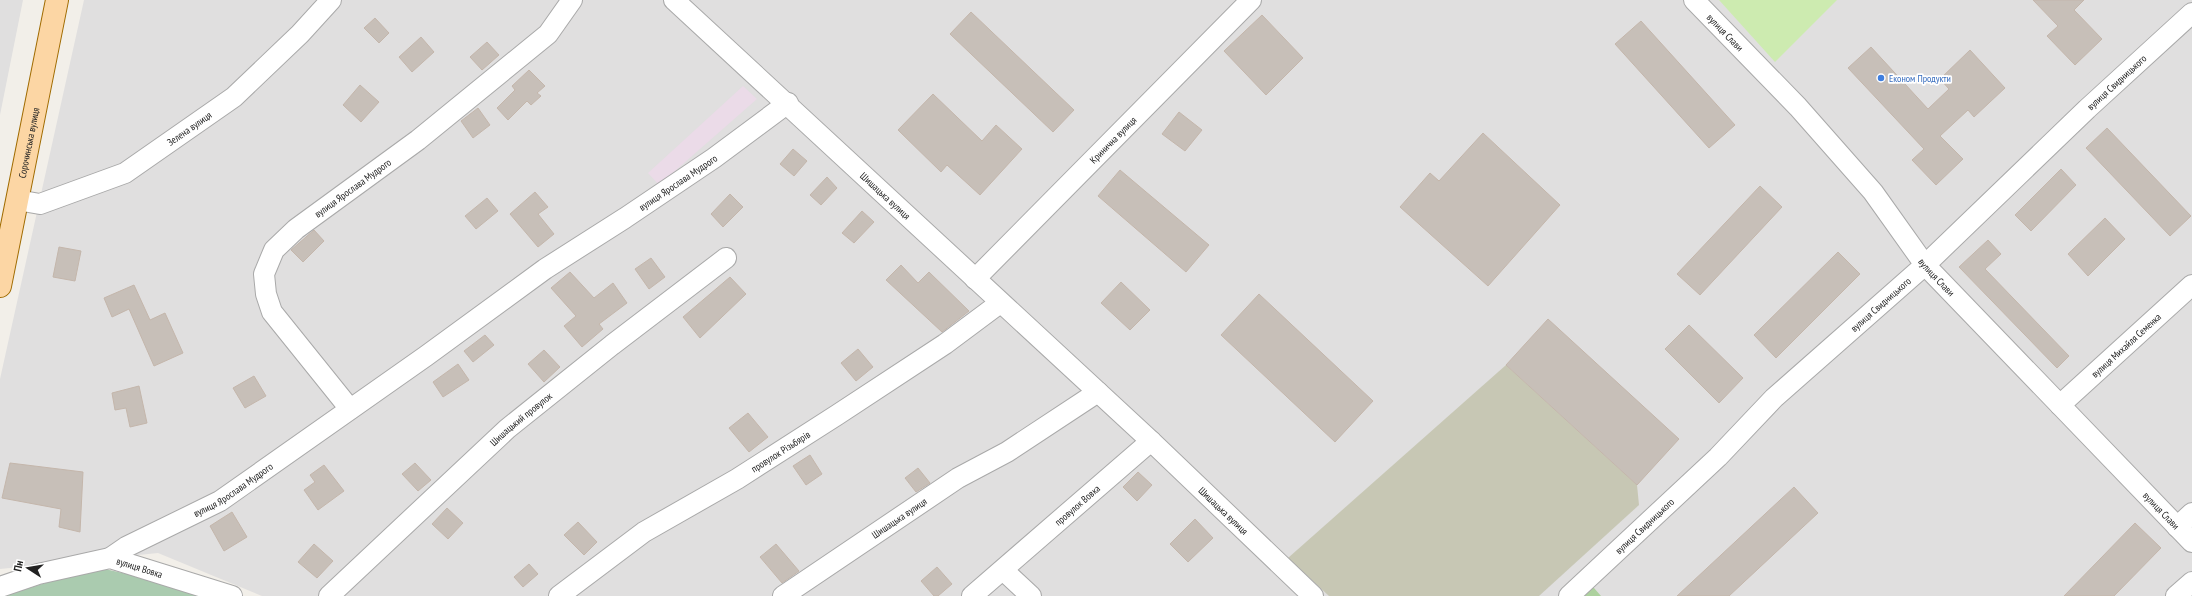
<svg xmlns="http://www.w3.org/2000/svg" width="2192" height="596" viewBox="0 0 2192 596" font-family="'PT Sans Narrow',sans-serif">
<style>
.residential{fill:#e0dfdf}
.industrial{fill:#ebdbe8}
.construction{fill:#c7c7b4}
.grass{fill:#cdebb0}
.forest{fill:#add19e}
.cemetery{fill:#aacbaf}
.building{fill:#c7bfb8;stroke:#c4b6ab}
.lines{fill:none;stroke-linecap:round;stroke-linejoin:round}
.minor-casing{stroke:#a9a9a9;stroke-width:22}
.major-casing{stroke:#a06b00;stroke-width:24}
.minor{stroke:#fff;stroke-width:20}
.major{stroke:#fcd6a4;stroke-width:22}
.shop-dot{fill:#3f7fe0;stroke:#fff;stroke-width:1.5}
.labels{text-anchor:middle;stroke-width:3.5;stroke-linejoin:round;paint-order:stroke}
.street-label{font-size:10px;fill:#222;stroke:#fff}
.shop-label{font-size:10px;fill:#366cbe;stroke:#fff;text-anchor:start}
</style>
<rect width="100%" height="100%" fill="#f2efe9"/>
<!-- residential -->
<path class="residential" d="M0 0H23L0 115Z
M84 0H2192V596H262L158 553 0 569V379Z"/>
<!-- industrial -->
<path class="industrial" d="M743 86 757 99 659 185 648 173Z"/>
<!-- construction -->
<path class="construction" d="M1506 365 1637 485 1639 505 1539 596H1329L1288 558Z"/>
<!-- grass -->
<path class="grass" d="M1719 0H1837L1775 62Z"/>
<!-- forest -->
<path class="forest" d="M1587 580 1601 596H1569Z"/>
<!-- cemetery -->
<path class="cemetery" d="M96 567 167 583 205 596H4Z"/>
<!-- building -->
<path class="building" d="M2033 0H2084L2074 10 2102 39 2075 65 2047 36 2058 26Z
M971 12 1074 110 1053 132 950 34Z
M1262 15 1303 58 1266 95 1224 51Z
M375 18 389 33 379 43 364 28Z
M1641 21 1735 125 1709 148 1615 44Z
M421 37 434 52 412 72 399 57Z
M487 42 499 55 482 70 470 57Z
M1871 47 1928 109 1949 89 1940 79 1970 50 2005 88 1974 117 1968 110 1940 136 1963 159 1936 185 1912 160 1924 149 1848 68Z
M529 70 545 86 537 93 541 96 531 105 527 101 508 120 497 108 515 90 512 86Z
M360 85 379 102 361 122 343 105Z
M933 94 982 141 996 125 1022 149 980 195 947 165 941 172 898 130Z
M478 108 490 125 473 138 461 121Z
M1179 112 1202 130 1185 151 1162 134Z
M2107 128 2191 216 2170 236 2086 148Z
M1483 133 1560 205 1488 286 1400 207 1430 173 1439 181Z
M793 149 807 161 794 176 780 164Z
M2061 169 2076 185 2031 231 2015 215Z
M1120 170 1209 245 1186 272 1098 196Z
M827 177 837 188 821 205 810 195Z
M1760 186 1782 207 1700 295 1677 274Z
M535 192 548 207 538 214 554 234 538 247 510 214Z
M730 194 743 207 723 227 711 214Z
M487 198 498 211 476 229 465 216Z
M862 211 874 222 854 243 842 233Z
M2105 218 2125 239 2088 276 2068 254Z
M314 230 324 241 303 262 291 250Z
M1988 240 2001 254 1985 269 2069 356 2057 368 1959 267Z
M59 247 81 251 75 281 53 277Z
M1838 252 1860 274 1776 358 1754 335Z
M651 258 665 277 649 289 635 269Z
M901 265 918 283 929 272 969 311 942 332 886 280Z
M570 272 594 298 613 283 627 303 599 324 603 329 582 347 564 326 576 316 551 288Z
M730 277 746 294 700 338 683 317Z
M1121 282 1150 310 1130 330 1101 303Z
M134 285 150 320 165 313 183 353 154 366 129 309 112 317 104 298Z
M1259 294 1373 401 1335 442 1221 335Z
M1548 319 1679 439 1637 485 1506 365Z
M1689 325 1743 378 1719 403 1665 349Z
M485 335 494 345 473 362 464 351Z
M858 349 873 367 856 381 841 363Z
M544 350 560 367 544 382 528 364Z
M458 364 469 380 443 397 433 382Z
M254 376 266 396 245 408 233 388Z
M139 386 147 423 130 427 126 408 115 410 112 393Z
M748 413 768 437 749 452 729 428Z
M810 455 822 474 806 485 793 466Z
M10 463 83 472 80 532 59 527 61 509 2 498Z
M415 463 431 480 418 491 402 474Z
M324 465 344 491 318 510 304 490 315 482 310 475Z
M918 468 930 483 916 492 905 478Z
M1138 472 1152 485 1137 501 1123 487Z
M1794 487 1818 513 1729 596H1677Z
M447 508 463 523 448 539 432 524Z
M232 512 247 537 224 551 210 526Z
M1195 519 1213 538 1188 562 1170 544Z
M578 522 597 542 584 555 564 535Z
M2135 523 2161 548 2114 596H2064Z
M314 544 333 561 317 578 298 562Z
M776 544 799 571 782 583 760 557Z
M529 564 538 574 523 587 514 577Z
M937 567 952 584 938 596H934L921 581Z"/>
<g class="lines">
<defs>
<g id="minor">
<path id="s1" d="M674 0 1151 441 1313 596"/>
<path id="s2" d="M1694 0 1798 107 1873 192 1925 265 2192 542"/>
<path id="s3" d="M17 200 40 204 125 173 234 97 300 34 331 0"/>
<path id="s4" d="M975 279 1251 0"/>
<path id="s5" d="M2060 405 2192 285"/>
<path id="s6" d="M350 409 272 312 266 294 264 274 274 250 296 229 418 140 548 34 572 0"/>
<path d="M2177 527 2192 513"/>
<path id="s7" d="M110 558 126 547 220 501 426 356 545 269 625 218 714 158 788 103"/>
<path d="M1003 570 1031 596"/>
<path id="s8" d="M0 587 38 574 110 558 232 596"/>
<path id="s9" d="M329 596 507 429 612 345 726 258"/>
<path id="s10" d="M559 596 644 532 737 479 837 415 945 344 1000 303"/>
<path id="s11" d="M783 596 958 478 1007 452 1098 392"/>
<path id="s12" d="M972 596 1151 441"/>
<path id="s13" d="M1569 596 1718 457 1774 398 1925 265 2087 109 2192 13"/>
<path d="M2176 596 2192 582"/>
</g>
<g id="major">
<path id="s14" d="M0 286 57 0"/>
</g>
</defs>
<!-- minor casing -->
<use href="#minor" class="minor-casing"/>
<!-- major casing -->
<use href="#major" class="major-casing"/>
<!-- minor -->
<use href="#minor" class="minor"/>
<!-- major -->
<use href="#major" class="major"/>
</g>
<!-- markers -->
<circle class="shop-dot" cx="1881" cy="78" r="4"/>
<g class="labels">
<!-- street labels -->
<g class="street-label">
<text dy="4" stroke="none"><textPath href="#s2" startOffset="45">вулиця Слави</textPath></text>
<text dy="4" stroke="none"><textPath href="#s13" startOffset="751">вулиця Свидницького</textPath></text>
<text dy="4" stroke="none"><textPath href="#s3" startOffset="192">Зелена вулиця</textPath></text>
<text dy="4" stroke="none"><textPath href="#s4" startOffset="196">Кринична вулиця</textPath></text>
<text dy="4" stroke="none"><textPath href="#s14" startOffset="146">Сорочинська вулиця</textPath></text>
<text dy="4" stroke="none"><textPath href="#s7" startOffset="682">вулиця Ярослава Мудрого</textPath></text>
<text dy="4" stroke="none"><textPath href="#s6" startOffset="290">вулиця Ярослава Мудрого</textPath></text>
<text dy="4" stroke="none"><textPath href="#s1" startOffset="288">Шишацька вулиця</textPath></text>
<text dy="4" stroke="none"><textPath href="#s2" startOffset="369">вулиця Слави</textPath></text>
<text dy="4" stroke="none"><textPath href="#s13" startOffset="427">вулиця Свидницького</textPath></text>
<text dy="4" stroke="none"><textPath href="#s5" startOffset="89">вулиця Михайля Семенка</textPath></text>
<text dy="4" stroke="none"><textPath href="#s9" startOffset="261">Шишацький провулок</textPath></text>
<text dy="4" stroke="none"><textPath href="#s10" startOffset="265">провулок Різьбярів</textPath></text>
<text dy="4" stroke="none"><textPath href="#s7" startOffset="141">вулиця Ярослава Мудрого</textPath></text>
<text dy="4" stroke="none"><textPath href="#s12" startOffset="139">провулок Вовка</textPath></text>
<text dy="4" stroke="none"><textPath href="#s1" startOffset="750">Шишацька вулиця</textPath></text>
<text dy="4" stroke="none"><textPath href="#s2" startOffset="693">вулиця Слави</textPath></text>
<text dy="4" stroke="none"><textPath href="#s11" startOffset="140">Шишацька вулиця</textPath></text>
<text dy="4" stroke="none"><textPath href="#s13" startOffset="103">вулиця Свидницького</textPath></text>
<text dy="4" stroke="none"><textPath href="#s8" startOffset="145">вулиця Вовка</textPath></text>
</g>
<!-- shop labels -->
<g class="shop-label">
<text x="1889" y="82">Економ Продукти</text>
</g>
</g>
<!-- north arrow -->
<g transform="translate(28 568) rotate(282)" stroke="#ffffff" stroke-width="3" paint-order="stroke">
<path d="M0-3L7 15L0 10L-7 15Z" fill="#222222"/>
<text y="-6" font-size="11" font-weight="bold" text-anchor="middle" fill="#222222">Пн</text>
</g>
</svg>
